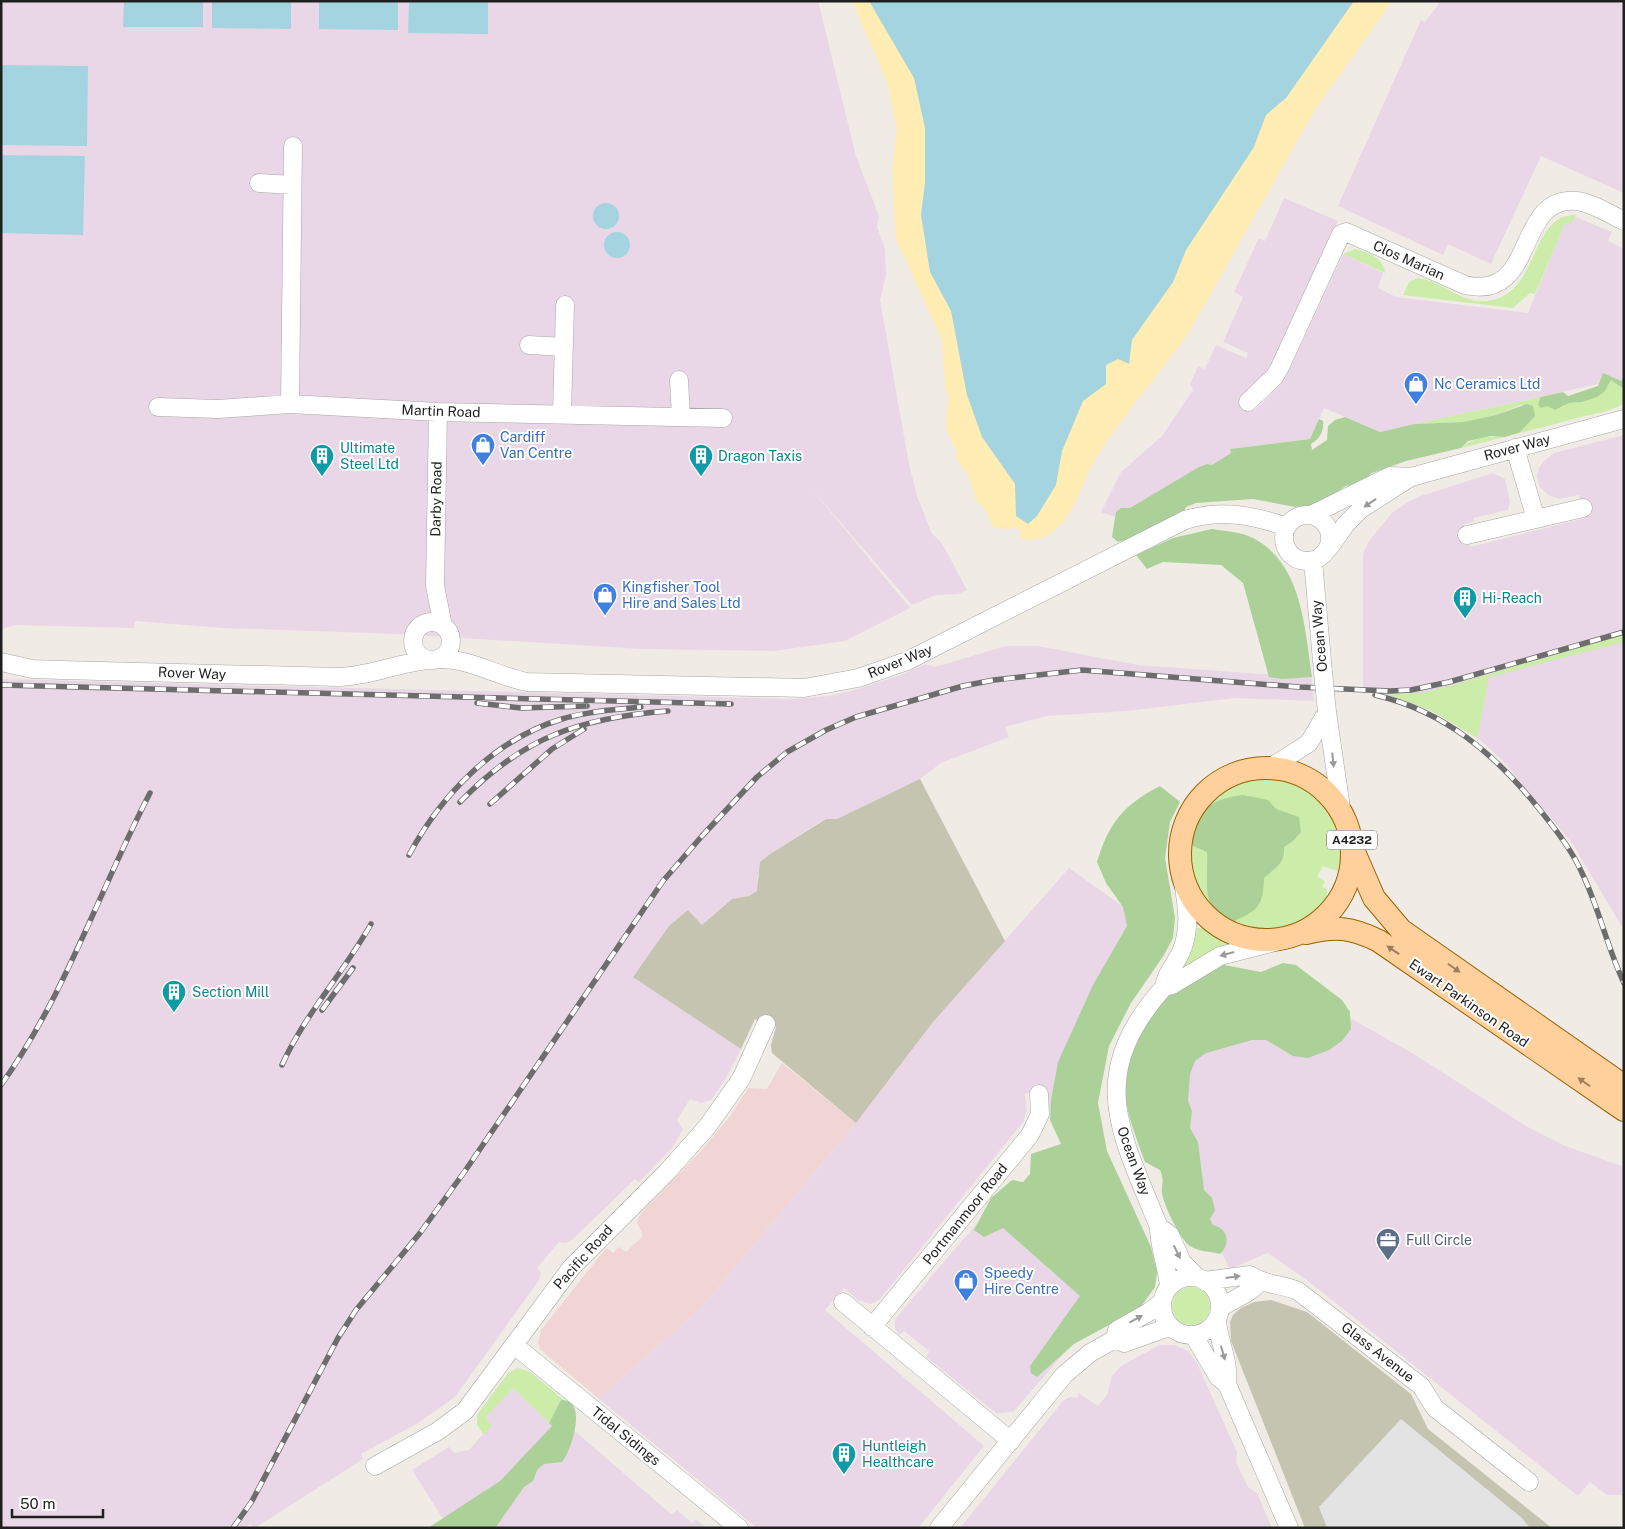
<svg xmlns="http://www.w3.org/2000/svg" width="1625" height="1529" viewBox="0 0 1625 1529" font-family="'Public Sans',sans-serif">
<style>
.commercial{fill:#f1d4d4}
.industrial{fill:#e9d7e7}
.construction{fill:#c5c4b0}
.grass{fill:#cceca9}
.forest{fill:#abd198}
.sand{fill:#ffedb4}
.parking{fill:#e3e3e3}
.water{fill:#a4d4df}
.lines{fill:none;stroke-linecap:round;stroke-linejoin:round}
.minor-casing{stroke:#a6a6a6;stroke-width:19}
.major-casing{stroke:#9a6100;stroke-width:24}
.minor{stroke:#fff;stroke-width:18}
.major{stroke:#ffd09b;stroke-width:22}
.rail-casing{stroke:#6d6d6d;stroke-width:5.5}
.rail{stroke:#fff;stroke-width:4;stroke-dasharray:11;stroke-linecap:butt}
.minor-bridge-casing{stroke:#a6a6a6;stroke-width:19;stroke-linecap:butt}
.minor-bridge{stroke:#fff;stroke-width:18}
.oneway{fill:#9a9a9a}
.oneway2{fill:#9a8063}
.labels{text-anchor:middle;stroke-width:4;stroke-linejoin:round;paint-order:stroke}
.shield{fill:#fff;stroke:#626262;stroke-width:1}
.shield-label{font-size:12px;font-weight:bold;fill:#1f1f1f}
.street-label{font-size:14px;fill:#1f1f1f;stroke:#fff}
.shop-label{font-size:14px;fill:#366cbe;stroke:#fff;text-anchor:start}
.culture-label{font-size:14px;fill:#0d838f;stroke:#fff;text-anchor:start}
.service-label{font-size:14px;fill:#4e5e75;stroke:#fff;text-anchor:start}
</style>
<rect width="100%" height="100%" fill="#f0ece5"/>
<!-- commercial -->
<path class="commercial" d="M782 1063 856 1123 699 1310 598 1398 540 1349 538 1343 541 1330 606 1248 613 1253 619 1247 626 1252 643 1236 637 1222 641 1213 702 1150 731 1115 748 1088 767 1089Z"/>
<!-- industrial -->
<path class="industrial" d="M1 1H818L856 156 879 216 877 227 885 248 886 275 880 300 909 464 917 496 931 532 943 545 967 590 958 594 936 595 912 605 810 487 910 608 845 641 774 651 641 649 398 634 223 628 135 621 134 628 16 625 1 629Z
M1441 1H1615L1624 5V193L1541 156 1491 264 1448 244 1443 255 1338 206 1421 20 1425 22Z
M1284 198 1338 221 1273 366 1251 406 1254 411 1282 383 1290 369 1343 254 1383 273 1378 288 1396 297 1528 313 1565 222 1573 216 1612 232 1608 241 1624 249V376L1621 381 1603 374 1598 384 1380 432 1324 408 1310 439 1230 449 1231 453 1126 521 1101 512 1121 472 1162 436 1193 390 1190 384 1198 366 1205 369 1216 345 1246 358 1248 353 1223 342 1243 297 1234 292 1259 238 1265 241Z
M1624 435V930L1572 843 1502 760 1477 737 1432 711 1363 687V554L1369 541 1392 513 1408 502 1421 496 1493 473 1505 479 1510 501 1508 510 1473 518 1474 521 1464 524 1470 547 1585 518 1579 495 1559 499 1548 495 1540 487 1537 477 1539 468 1544 461 1554 453Z
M1006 646H1038L1138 665 1261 674 1311 673 1314 701 1235 698 1127 711 1047 716 1005 727 1009 737 941 763 920 779 837 819H826L815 825 770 854 757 877 759 888 757 891 749 896 732 899 702 925 688 911 633 976 741 1049 725 1080 711 1100 701 1103 690 1099 677 1120 683 1129 673 1147 639 1182 635 1179 572 1240 566 1243 559 1242 537 1268 541 1273 539 1280 455 1397 418 1423 361 1454 363 1459 255 1528 250 1524 246 1528H1V679L792 699 829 696 858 689 901 675 925 664 935 667Z
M1069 868 1128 910 1131 928 1061 1108 1048 1109 1045 1089 1025 1094 1027 1111 1023 1122 880 1299 871 1304 858 1300 844 1288 825 1310 984 1446 918 1528H757L598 1398 699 1310 856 1123 933 1022Z
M1352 1019 1414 1054 1526 1126 1563 1145 1624 1167 1623 1495H1607L1590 1482 1578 1496 1308 1281 1268 1253 1230 1269 1200 1210 1178 1142 1189 1050 1260 1028 1340 1030Z
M991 1207 1103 1308 1014 1411 1004 1413H996L926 1357 929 1351 904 1331 899 1335 895 1328V1319Z
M1159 1345H1175L1188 1351 1196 1361 1237 1452 1236 1462 1248 1487 1257 1493 1272 1528H960L1063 1401 1070 1397 1077 1398 1079 1393 1098 1406 1107 1395 1112 1376 1121 1366Z
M513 1388 553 1426 500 1481 443 1519 412 1470 449 1447 454 1453 469 1450 491 1425 484 1418Z
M568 1425 672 1515 677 1510 692 1523 696 1519 707 1528H479Z"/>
<!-- construction -->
<path class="construction" d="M920 779 1005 941 933 1022 856 1123 772 1053 771 1045 776 1027 755 1019 741 1049 633 977 669 926 688 910 702 925 732 899 749 896 757 891 760 862 770 854 826 819H837Z
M1271 1300 1307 1312 1411 1394 1428 1429 1552 1528H1305L1231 1341 1230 1322 1233 1315 1241 1308 1254 1302Z"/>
<!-- grass -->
<path class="grass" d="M1576 215 1570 224 1565 223 1535 294 1530 293 1513 308 1403 295 1409 282 1418 278C1443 281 1461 304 1487 301 1541 295 1528 214 1576 215Z
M1355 249C1368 252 1384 258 1385 273L1343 254Z
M1611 380 1624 389V403C1611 412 1592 414 1577 418 1538 429 1500 438 1461 448 1472 438 1490 435 1505 437L1533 406 1520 405 1496 415 1463 422 1415 424 1540 397 1538 401 1547 406 1562 407 1569 403 1582 402 1605 391Z
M1624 634V642L1489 677 1477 738 1432 711 1386 694 1422 693 1442 688Z
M1260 777 1294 782 1310 790 1308 793 1312 796 1314 793C1338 815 1346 841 1342 873L1323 866 1317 877 1325 881 1322 887 1327 889V903L1305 923 1302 919 1299 921 1301 924C1189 968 1141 799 1260 777Z
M1204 926 1211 934 1231 944 1178 973 1193 947 1197 928H1202Z
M1172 1306a19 19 0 1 1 38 0a19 19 0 1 1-38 0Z
M518 1368 530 1372 564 1400H561L549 1423 513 1388 485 1418 492 1425 484 1435 477 1425V1415L508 1373Z"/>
<!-- forest -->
<path class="forest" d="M1603 373 1621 381 1624 376V389L1611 380 1605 391 1597 397 1582 402 1569 403 1555 410 1547 406 1541 408 1538 405 1540 397 1563 392 1568 396 1598 386Z
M1527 404 1533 406 1535 416 1520 432 1505 437 1491 436 1468 441 1461 448 1406 461 1372 473 1362 482 1346 486 1316 505 1295 507 1253 499 1196 503 1186 507 1183 513 1132 538 1118 542 1112 537 1116 512 1121 508H1130L1199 467 1207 464 1212 465 1231 453 1230 449 1310 439 1319 419 1323 421C1324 432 1320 438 1311 444L1312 450 1327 440 1328 426 1335 420 1345 417 1380 432 1415 424 1463 422 1496 415Z
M1212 529C1225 531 1241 532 1253 538 1302 563 1305 629 1312 677L1282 679 1269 677 1243 583 1221 565 1163 562 1147 569 1136 555 1173 538Z
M1160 786 1180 802 1170 822 1165 858 1175 918 1173 938 1164 955 1131 1003 1109 1046 1098 1103 1107 1151 1151 1247 1157 1272 1155 1287 1140 1308 1074 1344 1037 1377 1031 1373 1030 1366 1080 1296 1003 1228 984 1237 974 1230 991 1198 1012 1180 1023 1182 1030 1174 1031 1154 1061 1144 1050 1120 1051 1100 1058 1062 1093 985 1127 926 1123 907 1106 883 1097 862C1109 823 1123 805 1160 786Z
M1243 795 1268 800 1276 809 1299 817 1301 832 1293 841 1284 847C1285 864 1276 867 1264 878 1263 904 1260 910 1234 921 1198 913 1209 880 1207 852L1191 845C1192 838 1192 831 1194 825 1200 805 1224 797 1243 795Z
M1283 963 1296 965 1342 1000 1350 1012 1351 1029 1342 1041 1329 1050 1308 1058 1293 1056 1266 1040H1252L1206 1053 1195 1061 1190 1074 1188 1101 1192 1111 1190 1128 1198 1142 1204 1190 1212 1198 1215 1210 1210 1219 1213 1225C1228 1228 1231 1244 1220 1254 1210 1251 1199 1252 1190 1246 1180 1239 1164 1206 1162 1193 1161 1183 1165 1182 1160 1170L1145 1162C1136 1137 1124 1108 1124 1080 1125 1051 1149 1009 1173 992 1187 981 1204 973 1219 964L1261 972Z
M561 1400C589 1399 571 1451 562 1462L544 1464 537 1470 533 1481 524 1487 496 1527 428 1528 500 1481 552 1426 549 1423Z"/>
<!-- sand -->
<path class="sand" d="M852 1H917L1000 401 1019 504 1015 516 1023 521 1029 520 1055 424 1299 1H1392L1316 108 1186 337C1156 377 1124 414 1097 456 1082 481 1077 511 1054 531 1043 540 1031 541 1018 538L1022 531 1011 526 1010 529 994 528 985 509 976 500 968 475 955 457 957 451 946 429 948 397 945 385 942 340 896 239 892 170 897 129 887 82Z"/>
<!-- parking -->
<path class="parking" d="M1401 1419 1522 1518 1530 1528H1327L1319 1507Z"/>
<!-- water -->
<path class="water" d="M124 1H203V27H123Z
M212 1H291V29L212 28Z
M319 1H398V30L319 29Z
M409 1H488V34L408 33Z
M869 1H1354L1286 98 1266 115 1254 147 1186 250 1173 282 1132 340 1129 364 1118 359 1106 365V384L1083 401 1062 451 1056 485 1037 516 1028 524 1016 516 1015 484 982 437 967 395 951 311 930 272 921 215 925 182V128L914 78Z
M1 65 88 66 87 146 1 145Z
M1 155 85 156 83 235 1 233Z
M593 216a13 13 0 1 1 26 0a13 13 0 1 1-26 0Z
M604 245a13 13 0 1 1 26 0a13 13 0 1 1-26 0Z"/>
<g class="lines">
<defs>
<path id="minor" d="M259 183 292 185
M529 345 564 347
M679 380 681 417
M1248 402 1275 376 1280 367 1341 234 1346 232 1465 285C1538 302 1514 194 1577 201 1593 203 1609 214 1624 221
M290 404 293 146
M158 407 218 409 290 404 438 412 723 418
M438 412 435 586 443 626
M562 413 565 305
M1515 448 1536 519
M1284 538a23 23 0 1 1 46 0a23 23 0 1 1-46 0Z
M1311 515 1390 476 1411 477 1624 419
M1467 535 1583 508
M1329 548 1346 524 1361 509 1411 477
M1313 561 1323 672
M413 641a19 19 0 1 1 38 0a19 19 0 1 1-38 0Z
M437 659C470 658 496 676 527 682L804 688 858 678 907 661 1185 520C1222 509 1252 515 1287 527
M1 662 32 669 61 670 339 677C371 676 399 662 431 660
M1327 712 1341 808
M1271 767 1309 743 1327 712
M1164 987C1085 1076 1120 1131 1159 1227 1159 1247 1167 1266 1169 1286
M1164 987 1172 985 1220 956 1291 938
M1164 987C1166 973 1175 965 1181 952 1193 924 1185 897 1181 868
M1159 1227 1170 1235 1182 1262 1197 1277
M1162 1306a29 29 0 1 1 58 0a29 29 0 1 1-58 0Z
M1204 1281 1250 1275C1263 1285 1282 1284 1298 1291L1421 1386 1435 1408 1529 1482
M843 1302 1011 1441
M1220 1308C1233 1299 1250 1294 1259 1282
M1217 1321C1219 1342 1230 1364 1227 1384
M872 1327 1030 1135 1040 1114 1039 1094
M1194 1336 1218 1377 1227 1384 1289 1528
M1115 1339 1124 1343 1169 1327
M514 1345 739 1528
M375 1466 438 1431 465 1411 571 1268 666 1173 707 1127 741 1079 766 1024
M939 1528 1064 1375 1090 1353 1115 1339 1117 1330 1149 1312 1162 1302"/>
<path id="major" d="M1180 854a86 86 0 1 1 172 0a86 86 0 1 1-172 0Z
M1354 852 1374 898 1401 930 1624 1086
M1306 933C1335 926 1351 927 1379 941L1624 1110"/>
</defs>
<!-- minor casing -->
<use href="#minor" class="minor-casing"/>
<!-- major casing -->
<use href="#major" class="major-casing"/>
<!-- minor -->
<use href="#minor" class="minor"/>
<!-- major -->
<use href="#major" class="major"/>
<defs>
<path id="rail" d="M1 685 731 704
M1375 695C1445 711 1496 755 1540 810 1555 829 1572 850 1582 873 1599 908 1607 947 1624 983
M477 703 521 708 587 706
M460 802C523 737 579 718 668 711
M490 804 552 749 584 729
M409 855C441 795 495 739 562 719 588 711 615 710 641 707
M322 1010 353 968
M282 1065C305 1014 344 972 371 924
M1 1085C65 996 100 889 150 793
M233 1528 252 1501 338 1338 356 1310 420 1233 465 1171 663 881 702 836 757 777 787 752 826 730 856 717 963 686 994 680 1082 670 1299 687 1390 691 1411 690 1449 682 1624 632"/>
</defs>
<!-- rail casing -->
<use href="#rail" class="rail-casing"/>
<!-- rail -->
<use href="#rail" class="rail"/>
<defs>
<path id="minor-bridge" d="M1323 672 1327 712"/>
</defs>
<!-- minor-bridge casing -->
<use href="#minor-bridge" class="minor-bridge-casing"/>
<!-- minor-bridge -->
<use href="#minor-bridge" class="minor-bridge"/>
</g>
<!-- one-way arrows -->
<defs><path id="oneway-solid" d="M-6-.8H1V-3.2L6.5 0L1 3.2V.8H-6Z" transform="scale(1.25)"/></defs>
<g class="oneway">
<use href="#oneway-solid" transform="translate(1370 503) rotate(146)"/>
<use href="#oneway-solid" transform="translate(1333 760) rotate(84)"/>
<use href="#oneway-solid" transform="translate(1227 954) rotate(165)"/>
<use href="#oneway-solid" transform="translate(1177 1252) rotate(64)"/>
<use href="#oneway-solid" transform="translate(1233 1277) rotate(-8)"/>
<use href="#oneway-solid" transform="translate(1136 1319) rotate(-29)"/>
<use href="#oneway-solid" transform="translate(1223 1353) rotate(74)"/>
</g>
<g class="oneway2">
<use href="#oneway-solid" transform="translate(1393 950) rotate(-146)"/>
<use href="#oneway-solid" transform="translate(1454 968) rotate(35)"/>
<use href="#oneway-solid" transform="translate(1584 1082) rotate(-145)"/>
</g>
<!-- icons -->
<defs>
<symbol id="shop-pin" viewBox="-11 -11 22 30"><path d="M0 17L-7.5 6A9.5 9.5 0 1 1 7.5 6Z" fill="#3f7fe0" stroke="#fff"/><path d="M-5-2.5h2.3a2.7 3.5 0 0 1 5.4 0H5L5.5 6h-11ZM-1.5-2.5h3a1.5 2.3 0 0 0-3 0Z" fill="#fff"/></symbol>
<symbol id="building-pin" viewBox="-11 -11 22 30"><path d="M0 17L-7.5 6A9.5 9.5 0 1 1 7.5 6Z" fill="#0f9aa8" stroke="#fff"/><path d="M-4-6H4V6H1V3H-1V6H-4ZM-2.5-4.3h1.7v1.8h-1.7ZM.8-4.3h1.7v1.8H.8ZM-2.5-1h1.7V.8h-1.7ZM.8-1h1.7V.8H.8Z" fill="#fff"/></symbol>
<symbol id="office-pin" viewBox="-11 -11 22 30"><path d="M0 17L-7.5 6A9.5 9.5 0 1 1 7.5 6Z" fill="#5c6f8a" stroke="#fff"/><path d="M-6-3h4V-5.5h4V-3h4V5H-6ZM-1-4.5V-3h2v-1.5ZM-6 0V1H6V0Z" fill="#fff"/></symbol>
</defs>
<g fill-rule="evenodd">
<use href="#shop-pin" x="1402" y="370" width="28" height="38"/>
<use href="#shop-pin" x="469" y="431" width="28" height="38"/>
<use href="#building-pin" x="308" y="442" width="28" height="38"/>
<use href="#building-pin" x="687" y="442" width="28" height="38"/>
<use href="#shop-pin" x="591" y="581" width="28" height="38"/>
<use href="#building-pin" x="1451" y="584" width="28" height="38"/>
<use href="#building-pin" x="160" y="978" width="28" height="38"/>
<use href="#office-pin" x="1374" y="1226" width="28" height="38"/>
<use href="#shop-pin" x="952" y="1267" width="28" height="38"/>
<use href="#building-pin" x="830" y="1440" width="28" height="38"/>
</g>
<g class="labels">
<!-- shield labels -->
<rect class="shield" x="1327" y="830.5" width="50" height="19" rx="4"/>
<g class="shield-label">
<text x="1352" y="844">A4232</text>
</g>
<!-- street labels -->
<g class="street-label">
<text transform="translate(1409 260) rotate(24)" y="5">Clos Marian</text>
<text transform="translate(441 411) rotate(2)" y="5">Martin Road</text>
<text transform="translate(1517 447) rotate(-15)" y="5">Rover Way</text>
<text transform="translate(436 499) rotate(-89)" y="5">Darby Road</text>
<text transform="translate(1319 636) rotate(-95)" y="5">Ocean Way</text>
<text transform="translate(900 661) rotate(-22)" y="5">Rover Way</text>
<text transform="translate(192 673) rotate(2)" y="5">Rover Way</text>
<text transform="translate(1469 1003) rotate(35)" y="5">Ewart Parkinson Road</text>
<text transform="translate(1134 1161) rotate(70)" y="5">Ocean Way</text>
<text transform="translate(965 1214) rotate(-51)" y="5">Portmanmoor Road</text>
<text transform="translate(583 1257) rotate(-48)" y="5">Pacific Road</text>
<text transform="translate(1378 1352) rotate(38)" y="5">Glass Avenue</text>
<text transform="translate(626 1436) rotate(39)" y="5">Tidal Sidings</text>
</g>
<!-- shop labels -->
<g class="shop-label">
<text x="1434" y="389">Nc Ceramics Ltd</text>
<text x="500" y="442">Cardiff<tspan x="500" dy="16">Van Centre</tspan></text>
<text x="622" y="592">Kingfisher Tool<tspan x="622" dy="16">Hire and Sales Ltd</tspan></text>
<text x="984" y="1278">Speedy<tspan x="984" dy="16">Hire Centre</tspan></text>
</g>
<!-- culture labels -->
<g class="culture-label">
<text x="340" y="453">Ultimate<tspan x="340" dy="16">Steel Ltd</tspan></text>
<text x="718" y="461">Dragon Taxis</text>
<text x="1482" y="603">Hi-Reach</text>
<text x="192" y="997">Section Mill</text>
<text x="862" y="1451">Huntleigh<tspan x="862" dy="16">Healthcare</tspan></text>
</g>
<!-- service labels -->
<g class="service-label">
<text x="1406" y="1245">Full Circle</text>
</g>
</g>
<!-- border -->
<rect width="1625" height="1529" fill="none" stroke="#1f1f1f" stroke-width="5"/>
<!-- scale -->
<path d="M12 1509v8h91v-8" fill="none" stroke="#1f1f1f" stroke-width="2.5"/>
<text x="20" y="1509" font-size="15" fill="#1f1f1f" stroke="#ffffff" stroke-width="4" paint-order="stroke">50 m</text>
</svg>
